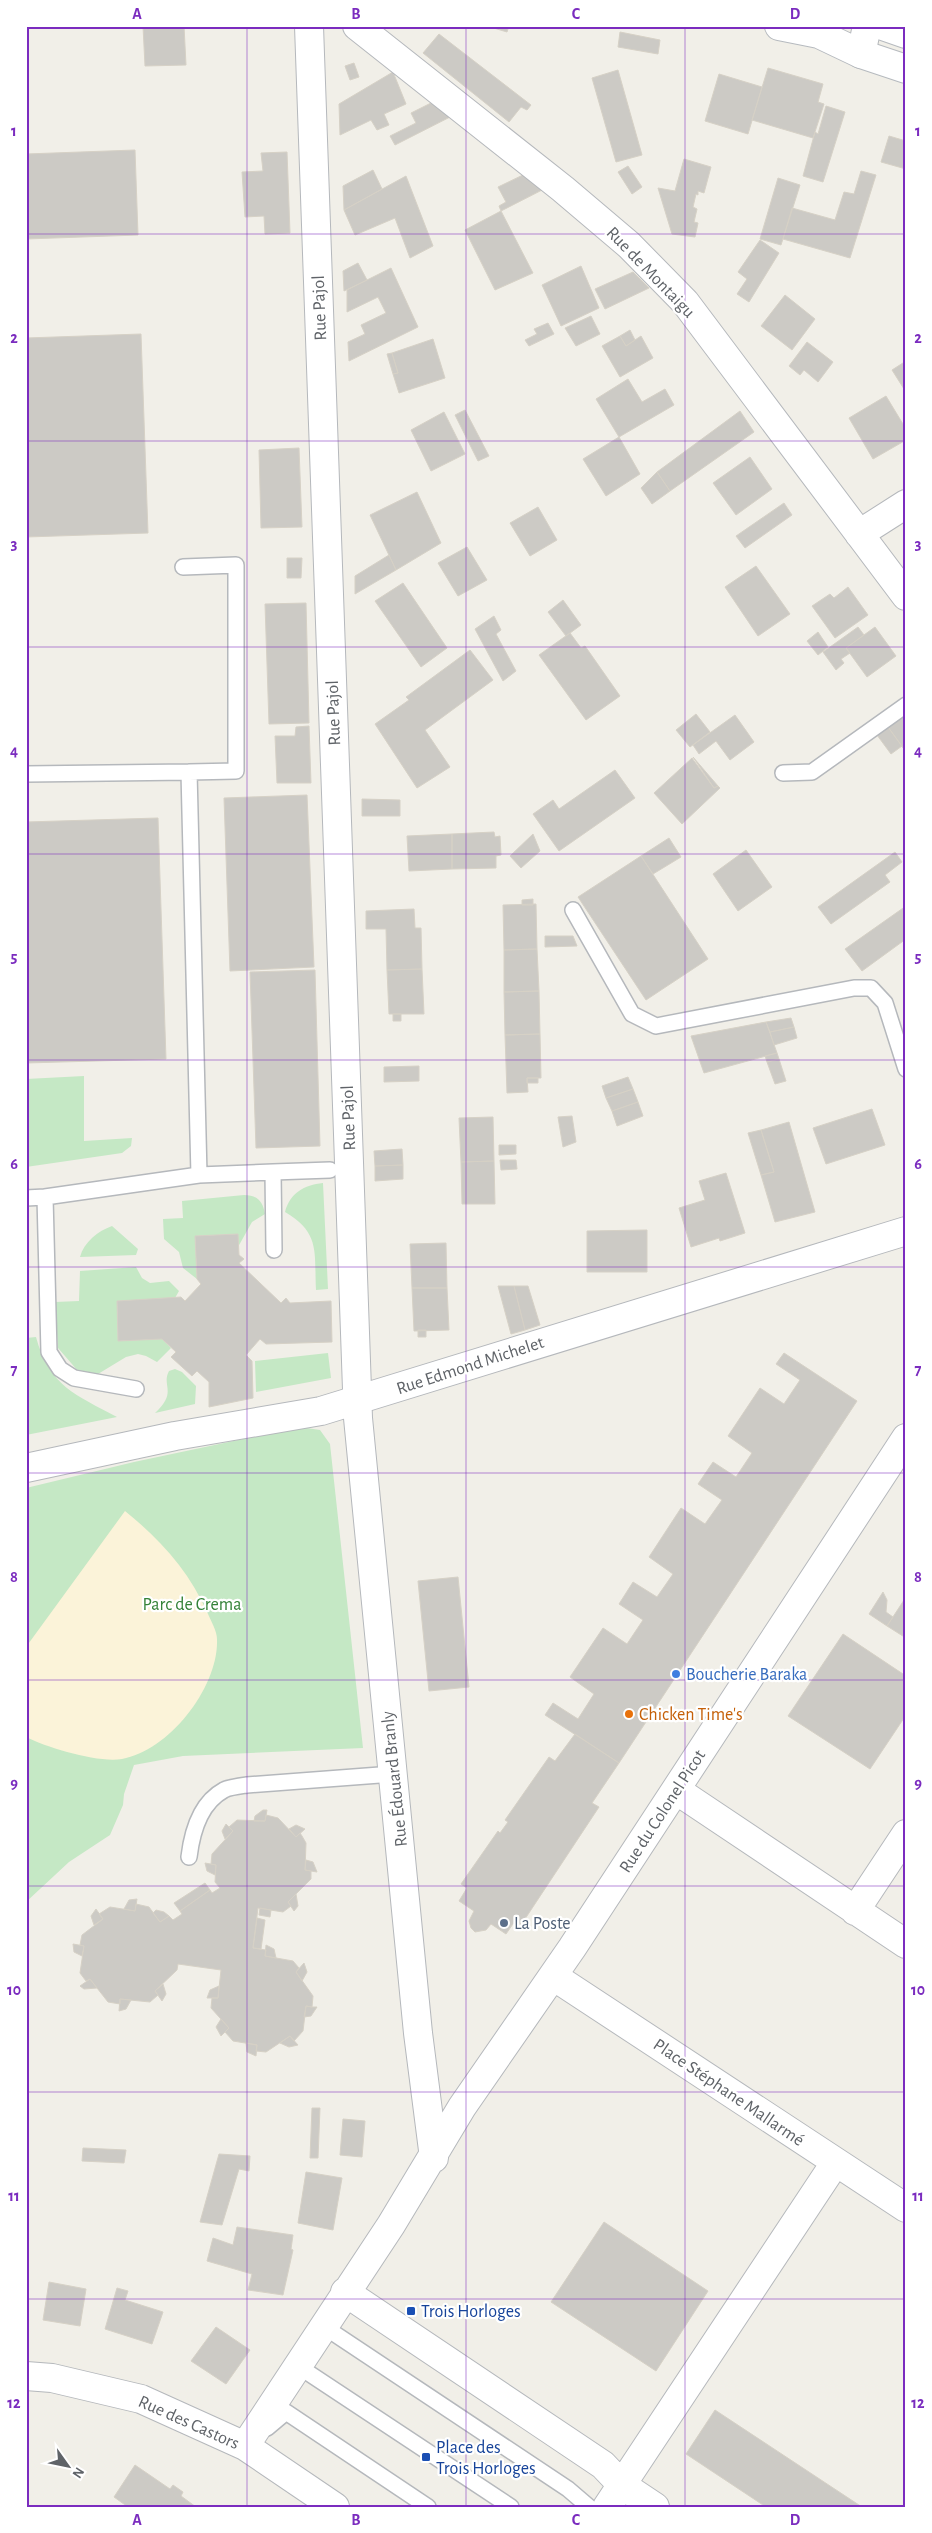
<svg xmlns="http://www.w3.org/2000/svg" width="932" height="2533" viewBox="0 0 932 2533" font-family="'Alegreya Sans',sans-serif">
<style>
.green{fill:#c5e8c5}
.sand{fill:#fbf3d9}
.building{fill:#cccac5;stroke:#d6d1c6}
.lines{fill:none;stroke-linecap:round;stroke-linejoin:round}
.service-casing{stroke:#b5b8bc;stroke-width:18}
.minor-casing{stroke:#b5b8bc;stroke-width:30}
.secondary-casing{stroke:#b6babf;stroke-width:30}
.service{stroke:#fff;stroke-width:15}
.minor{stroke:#fff;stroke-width:28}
.secondary{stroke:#fff;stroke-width:28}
.grid{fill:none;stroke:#7b2cbf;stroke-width:1;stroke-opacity:0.55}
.shop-dot{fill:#3f7fe0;stroke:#fff;stroke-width:2}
.food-dot{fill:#e8710a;stroke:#fff;stroke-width:2}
.service-dot{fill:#5c6f8a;stroke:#fff;stroke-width:2}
.transit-dot{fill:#1a4fb4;stroke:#fff;stroke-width:2}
.labels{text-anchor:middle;stroke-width:4.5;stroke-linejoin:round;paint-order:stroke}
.street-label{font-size:18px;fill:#5f6368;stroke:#fff}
.park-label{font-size:18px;fill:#348238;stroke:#fff}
.shop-label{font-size:18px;fill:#366cbe;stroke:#fff;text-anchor:start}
.food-label{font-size:18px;fill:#c56008;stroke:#fff;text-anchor:start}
.service-label{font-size:18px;fill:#4e5e75;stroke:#fff;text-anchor:start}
.transit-label{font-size:18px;fill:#164399;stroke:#fff;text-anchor:start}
.neatline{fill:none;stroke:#7b2cbf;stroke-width:2}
.grid-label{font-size:16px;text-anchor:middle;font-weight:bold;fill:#7b2cbf}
</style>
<rect width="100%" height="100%" fill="#f1efe8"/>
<!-- green -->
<path class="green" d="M84 1076V1141L132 1138 131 1146 122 1153 26 1167V1079Z
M323 1183 328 1289 316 1290C314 1253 321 1233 285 1212 290 1193 304 1185 323 1183Z
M244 1195C257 1195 263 1201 265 1214L252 1222 238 1247V1234L195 1236 197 1279 183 1268 179 1252 164 1239 163 1219 183 1218 182 1201Z
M112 1226 138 1249 136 1255 80 1257C84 1242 98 1231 112 1226Z
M136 1267 142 1278 150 1283 169 1281 179 1291 175 1298 117 1301 118 1341 162 1339 171 1348 157 1362 146 1356 138 1354 126 1357 98 1374 78 1371 58 1348 55 1302 79 1301 80 1271Z
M36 1337C49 1386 76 1395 117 1417L26 1435V1338Z
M328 1353 331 1378 256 1392 255 1361Z
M175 1369 182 1372 196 1386 195 1404 155 1413C178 1392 161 1386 169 1371Z
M300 1427 320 1430 330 1444 363 1748 183 1756 134 1765 124 1794 123 1805 110 1835 69 1862 26 1902V1488L134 1462Z"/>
<!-- sand -->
<path class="sand" d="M125 1511C161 1540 189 1571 208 1614 211 1621 217 1631 217 1639 219 1687 169 1751 122 1759 98 1763 48 1748 26 1737V1647Z"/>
<!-- building -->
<path class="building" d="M143 26H184L186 65 145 66Z
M487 26H509L507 32Z
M620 32 660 40 658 54 618 47Z
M439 34 531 105 527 110 521 107 509 122 423 53Z
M354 63 359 77 350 80 345 66Z
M768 68 823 84 818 102 824 104 813 138 752 120Z
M618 70 642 155 616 162 592 78Z
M393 72 406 104 384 114 389 125 377 130 371 120 340 135 339 104Z
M719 74 762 87 748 134 705 121Z
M435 101 452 116 395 145 390 136 416 123 411 113Z
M826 106 845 112 823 182 803 176 815 132 818 134Z
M889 136 906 141V169L881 162Z
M135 150 138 235 26 239V154Z
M287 152 290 233 265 234 264 216 245 217 242 172 263 171 261 153Z
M684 159 711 167 704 193 698 191V195L696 194 693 207 697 209 694 222 698 223 695 237 672 234 658 188 675 191Z
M628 166 642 187 632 194 618 172Z
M373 170 382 189 344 210 343 186Z
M861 171 876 175 850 258 783 239 792 208 835 220 844 192 854 194Z
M525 174 544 189 501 211 499 206 506 202 498 187Z
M406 176 433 246 410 258 395 218 355 235 344 210Z
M778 178 800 185 781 245 760 239Z
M501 211 533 273 495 290 465 230Z
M760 240 779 253 749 302 737 294 747 279 738 272Z
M358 263 367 280 344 291 343 271Z
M581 266 599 308 561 326 542 285Z
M391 268 418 327 349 361 348 342 365 334 361 325 386 313 378 297 347 312V290Z
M633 272 649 288 605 309 595 289Z
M785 295 815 319 792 350 761 326Z
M591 316 600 334 576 346 565 328Z
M548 323 554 334 529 346 525 340 537 334 534 329Z
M630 330 635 340 626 346 620 336Z
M141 334 148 533 26 537V338Z
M620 336 626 346 641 336 653 358 620 377 602 346Z
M433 339 445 378 399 393 393 374 398 373 392 353Z
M807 342 833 362 818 382 804 370 800 375 789 366Z
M392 353 398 373 393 374 387 354Z
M906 361V388L904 389 892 370Z
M628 379 642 402 665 389 674 405 619 437 596 399Z
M886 396 906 429V440L873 459 849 418Z
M465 410 489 456 478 461 455 415Z
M740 411 754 432 670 491 657 472Z
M444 412 465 454 431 471 411 430Z
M619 437 640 474 606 496 583 459Z
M299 448 302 527 261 528 259 450Z
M750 457 772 489 736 515 713 483Z
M657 472 670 491 652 504 641 488Z
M417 492 441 543 396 570 370 515Z
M784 503 792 515 745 548 736 536Z
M538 507 557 540 530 556 510 523Z
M467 547 487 580 458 596 438 563Z
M389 555 396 570 355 594V576Z
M287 558H302L301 578H287Z
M756 566 790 614 758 636 725 587Z
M403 583 447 648 421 667 375 601Z
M848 587 868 615 835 638 812 606 830 594 834 598Z
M563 600 581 625 566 636 548 612Z
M306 603 309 723 269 724 265 604Z
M494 616 501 630 496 634 516 671 503 681 475 629Z
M858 627 864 635 846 648 850 653 841 659 844 663 836 670 823 652Z
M875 627 896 656 867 677 846 648Z
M818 632 828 647 818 655 807 641Z
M570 633 581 648 585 646 620 696 586 720 539 655Z
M470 650 493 680 425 730 450 767 417 788 375 724 409 700 406 697Z
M696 714 710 732 690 747 676 730Z
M906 714V752L888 727Z
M735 715 754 742 730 760 716 741 699 754 693 745Z
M309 726 311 783H277L275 736H295L296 727Z
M888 727 902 746 891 754 877 735Z
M693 757 718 786 714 788Z
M692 758 714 788 718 786 720 788 682 824 654 793Z
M615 770 635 798 559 851 533 814 553 800 559 809Z
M307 795 314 967 230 971 224 798Z
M362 799 400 800V816H362Z
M158 818 166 1059 26 1063V822Z
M494 832 495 837 500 836 501 855 496 856V868L452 869V834Z
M452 834V869L409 871 407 836Z
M533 834 540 851 521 868 510 856Z
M669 838 681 857 653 874 641 856Z
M746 850 772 887 738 911 713 874Z
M895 852 902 862 885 875 890 882 831 924 818 907Z
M641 856 708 959 646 1000 578 897Z
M533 899V905H522V900Z
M536 904 537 949 504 950 503 905Z
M906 906V939L862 971 845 949Z
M414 909 415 928H421L422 969 387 970 386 929H366V911Z
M545 936H573L577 946 545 947Z
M537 949 539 991 504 992V950Z
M422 969 424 1014H389L387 970Z
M315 970 320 1146 256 1148 250 972Z
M539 991 540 1034 505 1035 504 992Z
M393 1014H401V1021H393Z
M791 1018 794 1027 770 1032 766 1022Z
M766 1022 777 1053 704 1073 691 1036Z
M794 1027 797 1038 774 1045 770 1032Z
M540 1034 541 1078H527L528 1092 507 1093 505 1035Z
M777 1053 779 1059 767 1062 765 1056Z
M779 1059 786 1081 775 1084 767 1062Z
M419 1066V1081L384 1082V1067Z
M628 1077 633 1089 606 1098 602 1086Z
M527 1078H538V1083H527Z
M633 1089 638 1102 612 1111 606 1098Z
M638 1102 643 1116 617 1126 612 1111Z
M872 1109 885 1145 826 1164 813 1128Z
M572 1116 576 1142 563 1147 558 1117Z
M493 1117 494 1161 461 1162 459 1118Z
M789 1122 815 1212 775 1222 761 1175 774 1172 761 1130Z
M761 1130 774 1172 761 1175 748 1133Z
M499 1145H516V1154L499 1155Z
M402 1149 403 1165 375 1166 374 1151Z
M500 1160H516L517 1169 501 1170Z
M494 1161 495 1204H462L461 1162Z
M403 1165V1179L375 1181V1166Z
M726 1173 745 1233 720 1241 719 1238 691 1247 679 1208 705 1200 699 1181Z
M647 1230V1272H587V1231Z
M238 1234 239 1255 244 1259 239 1263 281 1303 286 1298 290 1303 331 1301 332 1342 266 1344 260 1339 246 1355 252 1361 253 1398 209 1407V1382L197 1371 192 1376 171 1357 176 1352 162 1339 118 1341 117 1301 181 1297 185 1301 201 1284 197 1279 195 1236Z
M446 1243 447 1288H412L410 1244Z
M498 1286H514L525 1330 511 1334Z
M514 1286H528L540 1325 525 1330Z
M412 1288H447L449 1330 414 1331Z
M418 1330H426V1337H418Z
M784 1353 857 1401 619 1763 545 1715 553 1703 578 1719 594 1694 570 1677 603 1628 627 1644 643 1620 619 1604 633 1582 657 1597 673 1574 649 1557 681 1508 705 1524 722 1500 698 1484 713 1462 736 1477 752 1453 728 1436 760 1388 784 1404 800 1380 776 1364Z
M458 1577 469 1687 429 1691 418 1581Z
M883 1592 887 1600 886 1612 893 1617 887 1626 869 1614Z
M906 1597V1638L887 1626Z
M843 1634 906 1676V1715L870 1769 788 1716Z
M575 1734 619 1763 592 1803 599 1807 521 1925 515 1921 506 1934 491 1924 486 1930 475 1932 471 1928 469 1921 474 1911 459 1901 467 1888 461 1884 498 1831 500 1833 508 1822 505 1820 549 1757 555 1761Z
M263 1810H267L265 1821H254L255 1816Z
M266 1815 278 1818 296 1837 300 1833 302 1836 306 1843 305 1870 311 1871V1879L288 1902 291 1906 283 1912 258 1908 253 1948 266 1950 265 1956 293 1961 299 1968 296 1972 313 1996 312 2007 306 2006 303 2031 294 2041 290 2036 266 2052 256 2051 257 2045 233 2041 225 2032 229 2028 211 2008 212 1998H218L221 1970 178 1964 177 1970 155 1991 158 1995 150 2002 120 1999V2004L108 2002 90 1979 86 1981 80 1973 84 1946 80 1945 82 1935 103 1919 99 1914 110 1907 135 1911 136 1904 149 1907 160 1922 169 1916 173 1920 182 1914 180 1911 210 1890 212 1893 220 1888 215 1882 216 1865 211 1864 212 1854 233 1831 229 1827 237 1820 265 1821Z
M226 1824 233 1831 225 1839 222 1831Z
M296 1825 305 1829 296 1837 289 1829Z
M306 1860 313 1862 317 1872 305 1870Z
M205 1863 216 1865 215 1875 207 1871Z
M205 1883 210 1890 180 1911 174 1903Z
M296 1894 298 1906 294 1911 288 1902Z
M137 1899 135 1911 124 1909 129 1900Z
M260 1908 271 1910 270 1917 259 1915Z
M96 1909 103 1919 94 1925 91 1916Z
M156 1910 164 1912 169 1916 160 1922 153 1913Z
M257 1918 265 1920 261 1949 253 1948Z
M73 1944 84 1946 82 1956 74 1952Z
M266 1945 274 1949 276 1958 265 1956Z
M304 1963 307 1972 302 1981 296 1972Z
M90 1979 97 1988 84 1989 80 1986Z
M163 1984 166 1994 162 2001 155 1991Z
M219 1986 218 1998H207L210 1990Z
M120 1999 131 2000 126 2009 119 2011Z
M306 2006 312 2007H317L311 2016 304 2017Z
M221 2019 229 2028 221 2036 216 2027Z
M290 2036 298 2045 289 2047 280 2043Z
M246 2043 257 2045 256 2056 247 2052Z
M312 2108H320L318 2158H310Z
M343 2119 365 2121 362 2157 340 2155Z
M83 2148 126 2150 124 2163 82 2161Z
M219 2154 250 2156 249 2171 239 2169 222 2225 200 2222Z
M306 2172 342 2178 333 2230 298 2223Z
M604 2222 708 2291 656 2371 551 2302Z
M237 2227 293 2235 291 2249 293 2250 283 2295 248 2290 252 2274 207 2261 213 2238 233 2245Z
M49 2282 86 2289 80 2326 43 2320Z
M117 2288 128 2291 125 2300 163 2312 152 2344 105 2329Z
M216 2327 250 2350 226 2384 191 2361Z
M715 2410 862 2507H766L686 2454Z
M135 2465 170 2489 173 2485 183 2492 181 2496 196 2507H128L114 2497Z"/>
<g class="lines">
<defs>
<path id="service" d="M783 773 812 772 906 705
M26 774 189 772
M573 910 632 1014 656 1026 854 988H871L885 1003 906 1069
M273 1172 330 1170
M199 1175 273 1172 274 1250
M26 1198 45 1197
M136 1389 74 1378 60 1369 49 1352 45 1197 199 1175 189 772 236 771V565L183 567
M189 1857C192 1832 200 1803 224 1790 230 1787 240 1786 247 1785L393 1774
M323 2326 568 2489 589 2507
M298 2366 511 2507
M267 2428 286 2412 428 2507"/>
<path id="minor" d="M309 26 358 1418 418 2033 434 2158
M357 26 563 189 629 245 685 302 906 596
M861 54 867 26
M859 534 906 504
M26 1468 175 1436 321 1411 906 1231
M676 1790 906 1944
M855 1911 906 1834
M553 1976 906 2208
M345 2292 603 2465 622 2485 655 2507
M26 2376 52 2378 141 2399 245 2446 335 2507
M245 2446 391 2225 462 2107 572 1948 906 1438
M607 2507 835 2163"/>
<path id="secondary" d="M779 26 819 34 861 54 906 69
M883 26 906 34"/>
</defs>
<!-- service casing -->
<use href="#service" class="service-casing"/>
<!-- minor casing -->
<use href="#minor" class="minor-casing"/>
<!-- secondary casing -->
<use href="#secondary" class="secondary-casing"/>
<!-- service -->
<use href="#service" class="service"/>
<!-- minor -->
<use href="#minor" class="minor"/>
<!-- secondary -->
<use href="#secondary" class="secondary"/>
</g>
<!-- grid -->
<path class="grid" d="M247 26V2507M466 26V2507M685 26V2507M26 234H906M26 441H906M26 647H906M26 854H906M26 1060H906M26 1267H906M26 1473H906M26 1680H906M26 1886H906M26 2092H906M26 2299H906"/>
<!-- markers -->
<circle class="shop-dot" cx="676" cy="1674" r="5"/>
<circle class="food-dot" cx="629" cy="1714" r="5"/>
<circle class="service-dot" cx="504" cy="1923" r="5"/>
<g class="transit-dot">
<rect x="406" y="2306" width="10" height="10" rx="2.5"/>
<rect x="421" y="2452" width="10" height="10" rx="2.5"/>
</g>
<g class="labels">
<!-- street labels -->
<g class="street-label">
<text transform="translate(651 272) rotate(46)" y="6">Rue de Montaigu</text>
<text transform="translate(319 308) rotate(-92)" y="6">Rue Pajol</text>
<text transform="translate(333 713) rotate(-92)" y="6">Rue Pajol</text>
<text transform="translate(348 1118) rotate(-92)" y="6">Rue Pajol</text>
<text transform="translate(470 1365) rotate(-18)" y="6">Rue Edmond Michelet</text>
<text transform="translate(394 1779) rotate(-96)" y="6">Rue Édouard Branly</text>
<text transform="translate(662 1811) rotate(-57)" y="6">Rue du Colonel Picot</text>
<text transform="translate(729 2092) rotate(34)" y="6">Place Stéphane Mallarmé</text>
<text transform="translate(189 2422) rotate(24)" y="6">Rue des Castors</text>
</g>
<!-- park labels -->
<g class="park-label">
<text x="192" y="1610">Parc de Crema</text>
</g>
<!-- shop labels -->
<g class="shop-label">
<text x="686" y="1680">Boucherie Baraka</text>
</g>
<!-- food labels -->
<g class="food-label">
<text x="639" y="1720">Chicken Time's</text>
</g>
<!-- service labels -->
<g class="service-label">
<text x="514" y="1929">La Poste</text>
</g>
<!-- transit labels -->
<g class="transit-label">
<text x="421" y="2317">Trois Horloges</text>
<text x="436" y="2453">Place des<tspan x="436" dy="21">Trois Horloges</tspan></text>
</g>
</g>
<!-- border -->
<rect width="932" height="2533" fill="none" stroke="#ffffff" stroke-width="55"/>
<!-- north arrow -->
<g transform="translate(68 2466) rotate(123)" stroke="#ffffff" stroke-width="4" paint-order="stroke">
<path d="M0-4L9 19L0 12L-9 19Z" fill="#5f6368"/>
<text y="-8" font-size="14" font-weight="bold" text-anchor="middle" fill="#5f6368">N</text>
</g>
<rect x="28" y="28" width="876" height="2478" class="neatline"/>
<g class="grid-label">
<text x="137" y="19">A</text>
<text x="356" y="19">B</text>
<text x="576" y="19">C</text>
<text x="795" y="19">D</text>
<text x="14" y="136">1</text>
<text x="918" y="136">1</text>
<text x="14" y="343">2</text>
<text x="918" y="343">2</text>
<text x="14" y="549">3</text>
<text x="918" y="549">3</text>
<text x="14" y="756">4</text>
<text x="918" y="756">4</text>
<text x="14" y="962">5</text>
<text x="918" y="962">5</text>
<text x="14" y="1169">6</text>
<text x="918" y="1169">6</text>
<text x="14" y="1375">7</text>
<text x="918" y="1375">7</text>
<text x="14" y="1582">8</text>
<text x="918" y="1582">8</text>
<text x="14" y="1788">9</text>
<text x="918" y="1788">9</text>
<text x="14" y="1995">10</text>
<text x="918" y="1995">10</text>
<text x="14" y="2201">11</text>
<text x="918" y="2201">11</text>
<text x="14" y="2408">12</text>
<text x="918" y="2408">12</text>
<text x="137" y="2525">A</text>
<text x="356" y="2525">B</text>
<text x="576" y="2525">C</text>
<text x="795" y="2525">D</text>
</g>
</svg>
